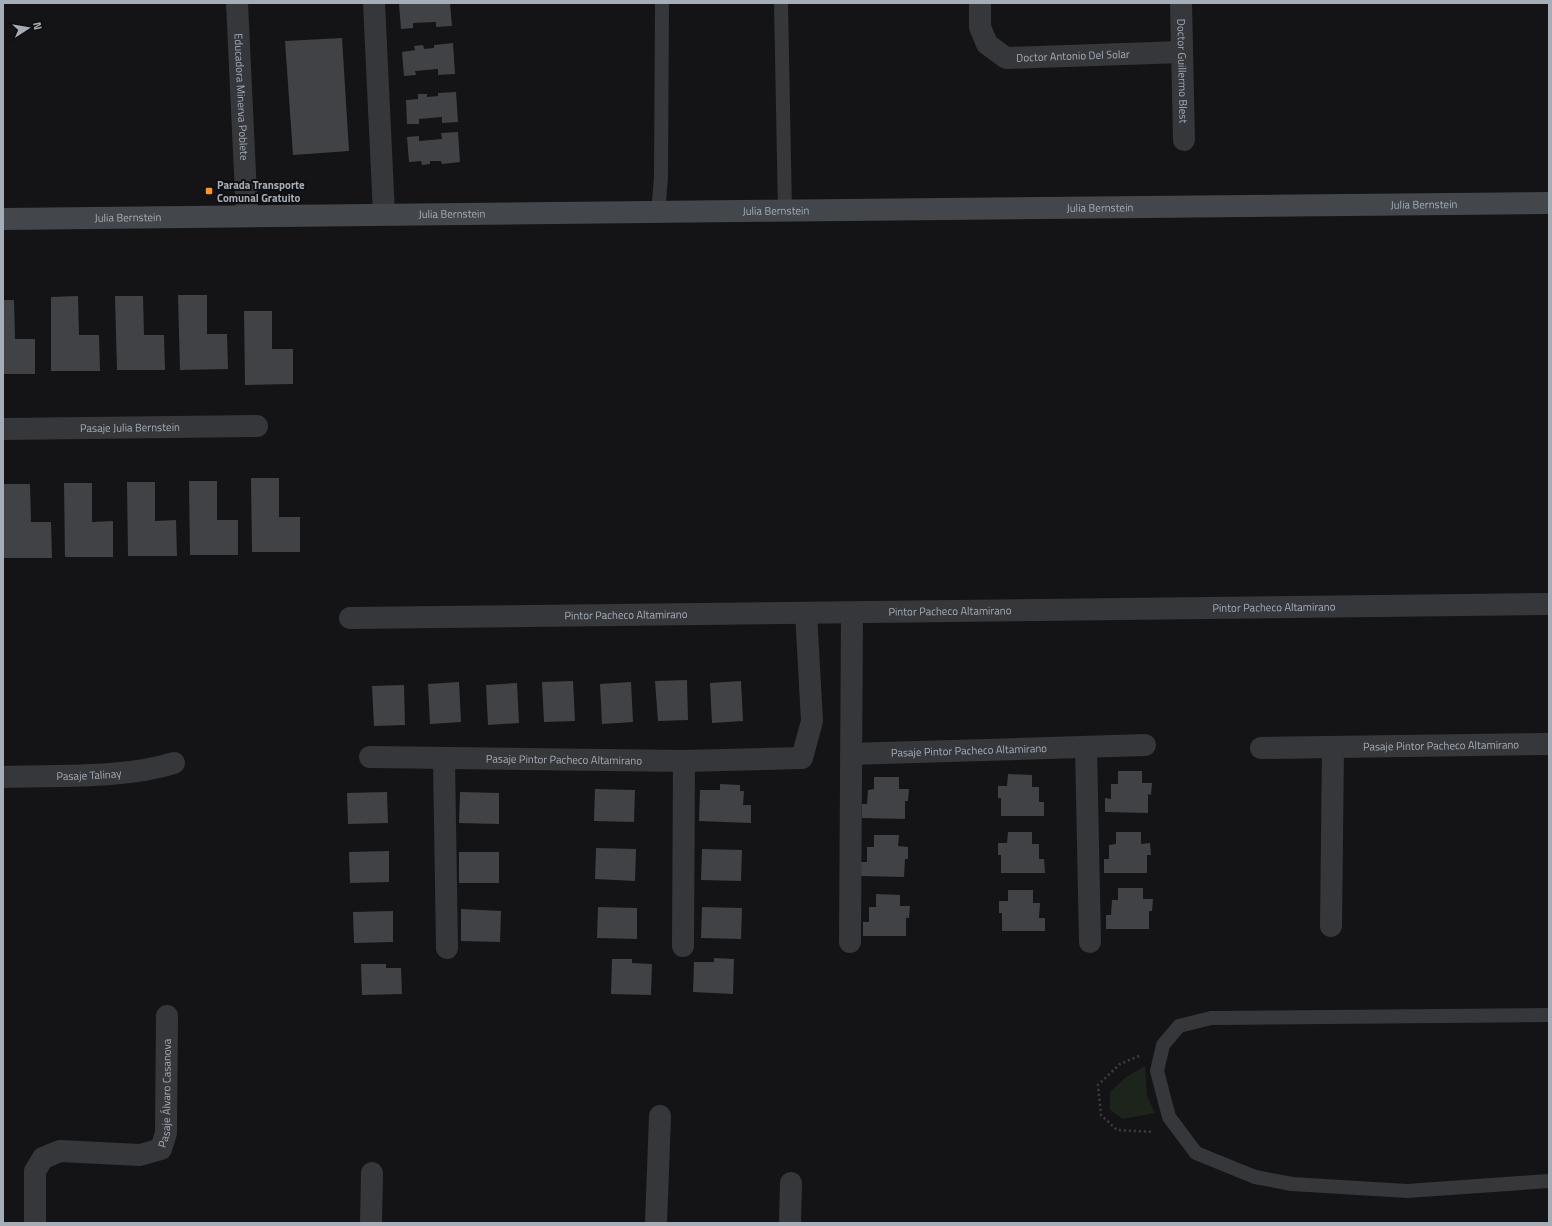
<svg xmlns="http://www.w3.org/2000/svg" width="1552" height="1226" viewBox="0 0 1552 1226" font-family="'Titillium Web',sans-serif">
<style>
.green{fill:#1c241c}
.building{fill:#404246}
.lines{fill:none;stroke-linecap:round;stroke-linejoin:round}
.path{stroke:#3b3e42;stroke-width:2.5;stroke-dasharray:2 3;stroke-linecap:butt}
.lane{stroke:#35373b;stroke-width:14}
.street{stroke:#35373b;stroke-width:22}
.secondary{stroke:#43464b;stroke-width:22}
.poi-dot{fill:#f99429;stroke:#0f0f11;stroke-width:1.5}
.labels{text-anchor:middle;stroke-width:4;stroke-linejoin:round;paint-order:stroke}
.street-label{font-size:11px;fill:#a5adb7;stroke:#0f0f11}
.poi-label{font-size:11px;font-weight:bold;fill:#a5adb7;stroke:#0f0f11;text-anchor:start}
</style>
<rect width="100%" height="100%" fill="#141416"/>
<!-- green -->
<path class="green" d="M1145 1066 1147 1096 1155 1113 1123 1119 1110 1110V1092L1126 1077Z"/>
<!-- building -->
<path class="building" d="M450 3 452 26 436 27V22L413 23V28L401 29 399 4Z
M342 38 349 151 293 155 285 41Z
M453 43 455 74 438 75V69L415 71 416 75 404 76 402 52 415 50 414 46 423 45 424 49 434 48V45Z
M456 92 458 122 442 123V117L419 119V124H407L406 100 418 99V94H427V97L438 96V93Z
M458 132 460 162 442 164 441 161H430V164L422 165 421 161 409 162 407 137 419 136V141L442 139 441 133Z
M178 295H207V334H227L228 369 180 370Z
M78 296 79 335H99L100 371H51V297Z
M115 296H143L144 335H164L165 370H117Z
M3 300H14L15 339H35V374H3Z
M244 311H272V349H293V384L245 385Z
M251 478H279V517H300V552H252Z
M189 481H217V520H238V555H190Z
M127 482H155V521L176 520 177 556H128Z
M64 483H92V522L113 521V557H65Z
M3 484H30L31 522H51L52 558H3Z
M687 680 688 720 658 721 655 681Z
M573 681 575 721 544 722 542 682Z
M741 681 743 721 712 723 710 683Z
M459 682 461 722 430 724 428 684Z
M631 682 633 722 602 724 600 684Z
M517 683 519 723 488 725 486 685Z
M404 685 405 725 374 726 372 686Z
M1118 771H1142V783H1152L1151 795 1148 794V813L1105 812V798L1111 799V784H1118Z
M1008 774 1032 775V787H1039V802H1044V816H1001V798H998V786H1007Z
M874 777H899V789H909L908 801H905V819L862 818V804H867L868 790 874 789Z
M720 784 740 785V791H744L743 805H751V823L699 821 700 790H720Z
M595 789 635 790 634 822 594 821Z
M387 792 388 823 348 824 347 793Z
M460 792 499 793V824L459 823Z
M1008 832H1032V844H1039V859H1044L1045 873H1001V855H998V843H1007Z
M1116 832H1141V844L1150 843 1151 855H1147V873H1104V859H1109V845L1116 844Z
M874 835H899L898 846 908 847V859H905L904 877 861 876V862H867V847H874Z
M596 848 636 849 635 881 595 879Z
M702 849 742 850 741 881 701 880Z
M389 851V882L350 883 349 852Z
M459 852H499V883H459Z
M1118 888H1143V899H1153L1152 911H1149V929H1106V915H1111L1112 900H1118Z
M1008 890H1033V903H1040L1039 918H1045V931H1002V913H999V901H1008Z
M876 894 900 895V906H910L909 918H906V936H863V922H869V907H876Z
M598 907 637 908V939L597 938Z
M702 907 742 908 741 939 701 938Z
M461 909 501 911 500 942 461 941Z
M393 911V942L354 943 353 912Z
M714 958 734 959 733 994 693 992 694 962H714Z
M612 959H632V963L652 964 651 995 611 994Z
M361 964H386V968H401L402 994 362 995Z"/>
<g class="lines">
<!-- path -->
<path class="path" d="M1139 1056 1120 1064 1098 1085 1101 1115 1117 1130 1154 1132"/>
<!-- lane -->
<path class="lane" d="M781 3 785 212
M658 213 661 177 662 3
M1549 1015 1211 1018 1179 1026 1163 1045 1157 1071 1169 1117 1196 1153 1255 1177 1292 1184 1407 1191 1549 1181"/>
<!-- street -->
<g class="street">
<path id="s1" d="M237 3 247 216"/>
<path d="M374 3 384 214"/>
<path id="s2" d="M980 3V27L987 44 1006 58 1182 52"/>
<path id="s3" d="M1181 3 1184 140"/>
<path id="s4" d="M3 429 257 426"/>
<path id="s5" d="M350 618 1549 604"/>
<path d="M1086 747 1090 942"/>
<path id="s6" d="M1261 748 1549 744"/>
<path id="s7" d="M851 754 1145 745"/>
<path id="s8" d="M370 757 684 761 802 758 812 721 806 613"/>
<path d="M444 759 447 948"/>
<path id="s9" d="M3 777C57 775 123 779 174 763"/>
<path d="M1331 926 1333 748"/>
<path d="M850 942 852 613"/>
<path d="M683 946 684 761"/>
<path id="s10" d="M35 1223V1171L43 1158 60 1151 140 1155 161 1149 166 1133 167 1016"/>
<path d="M371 1223 372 1173"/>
<path d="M656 1223 660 1116"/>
<path d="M790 1223 791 1183"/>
</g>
<!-- secondary -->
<path class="secondary" id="s11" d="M3 219C518 212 1034 209 1549 203"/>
</g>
<!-- markers -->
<rect class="poi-dot" x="205" y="187" width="8" height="8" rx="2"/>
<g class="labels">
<!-- street labels -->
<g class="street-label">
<text dy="4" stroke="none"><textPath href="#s2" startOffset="133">Doctor Antonio Del Solar</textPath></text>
<text dy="4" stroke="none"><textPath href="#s3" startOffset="68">Doctor Guillermo Blest</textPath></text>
<text dy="4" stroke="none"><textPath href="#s1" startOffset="94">Educadora Minerva Poblete</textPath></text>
<text dy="4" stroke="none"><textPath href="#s11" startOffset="1421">Julia Bernstein</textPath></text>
<text dy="4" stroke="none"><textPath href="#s11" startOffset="1097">Julia Bernstein</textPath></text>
<text dy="4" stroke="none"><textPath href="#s11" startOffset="773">Julia Bernstein</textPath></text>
<text dy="4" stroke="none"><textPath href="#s11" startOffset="449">Julia Bernstein</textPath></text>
<text dy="4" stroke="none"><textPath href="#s11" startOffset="125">Julia Bernstein</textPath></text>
<text dy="4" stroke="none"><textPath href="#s4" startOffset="127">Pasaje Julia Bernstein</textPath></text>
<text dy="4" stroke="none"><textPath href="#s5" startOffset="924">Pintor Pacheco Altamirano</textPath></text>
<text dy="4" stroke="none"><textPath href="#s5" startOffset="600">Pintor Pacheco Altamirano</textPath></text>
<text dy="4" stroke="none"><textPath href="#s5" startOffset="276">Pintor Pacheco Altamirano</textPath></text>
<text dy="4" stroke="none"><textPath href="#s6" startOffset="180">Pasaje Pintor Pacheco Altamirano</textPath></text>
<text dy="4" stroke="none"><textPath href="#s7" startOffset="118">Pasaje Pintor Pacheco Altamirano</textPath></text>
<text dy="4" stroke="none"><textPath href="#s8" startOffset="194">Pasaje Pintor Pacheco Altamirano</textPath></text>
<text dy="4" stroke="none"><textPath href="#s9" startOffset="86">Pasaje Talinay</textPath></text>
<text dy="4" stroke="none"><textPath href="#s10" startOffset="244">Pasaje Álvaro Casanova</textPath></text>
</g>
<!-- poi labels -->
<g class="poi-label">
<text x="217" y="189">Parada Transporte<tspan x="217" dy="13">Comunal Gratuito</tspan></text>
</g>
</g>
<!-- border -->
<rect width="1552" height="1226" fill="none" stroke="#a5adb7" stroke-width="8"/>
<!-- north arrow -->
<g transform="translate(28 28) rotate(78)" stroke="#0f0f11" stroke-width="3" paint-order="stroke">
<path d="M0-3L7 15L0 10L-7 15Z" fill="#a5adb7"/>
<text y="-6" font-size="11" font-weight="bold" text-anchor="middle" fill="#a5adb7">N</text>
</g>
</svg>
